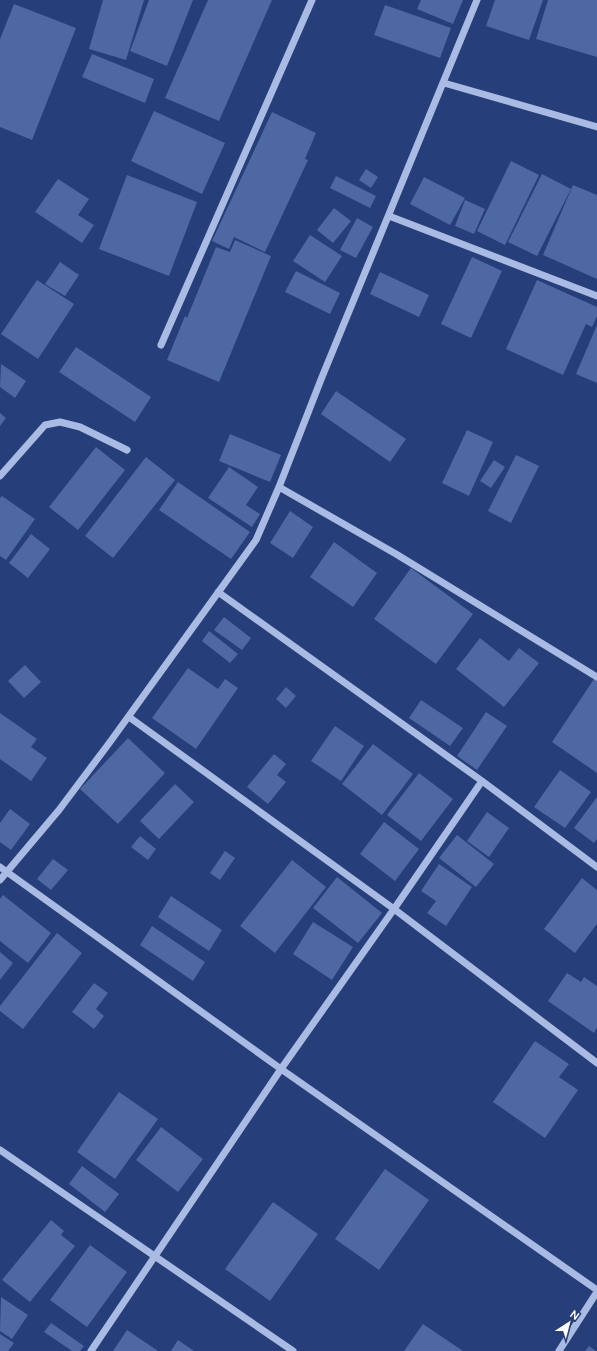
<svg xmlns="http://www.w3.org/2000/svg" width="597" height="1351" font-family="'DM Sans',sans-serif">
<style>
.building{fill:#4e68a3}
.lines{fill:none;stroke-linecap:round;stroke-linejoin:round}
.minor{stroke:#a9bbe3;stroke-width:7}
</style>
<rect width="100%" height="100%" fill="#263e79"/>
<path class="building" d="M103,0H144L126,60L89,49Z
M149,0H193L167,66L130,51Z
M208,0H272L219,121L165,98Z
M421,0H463L453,24L417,9Z
M495,0H543L529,40L486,26Z
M548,0H597V57L536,39Z
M14,4L76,28L32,140L0,127V39Z
M385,5L451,28L440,58L374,35Z
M92,54L154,79L145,103L82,77Z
M154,111L225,143L202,194L131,161Z
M272,112L316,133L305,159L308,160L265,252L234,237L229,249L212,241Z
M511,161L539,175L505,245L477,231Z
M366,169L378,177L371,188L359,180Z
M542,174L571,189L537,256L508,242Z
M127,175L197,202L169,276L99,249Z
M336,176L376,196L370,208L330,188Z
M424,177L465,198L450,225L410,204Z
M58,179L89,199L78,215L94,225L82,243L35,212Z
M573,185L597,195V279L543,255Z
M465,200L485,209L474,234L455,226Z
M334,208L351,221L333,243L317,230Z
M357,218L373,227L356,258L340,250Z
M310,235L342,256L325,282L293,261Z
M235,240L271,256L219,382L167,360L185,316L187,318L216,247L230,252Z
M472,257L502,271L471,338L441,324Z
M60,262L79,275L65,296L45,284Z
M296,271L340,293L330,314L285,292Z
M380,272L429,295L419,317L370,294Z
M37,280L74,304L38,359L1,334Z
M537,280L597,307V316L592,327L586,324L563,375L506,349Z
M597,325V383L576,374Z
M76,347L151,397L135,422L59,372Z
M1,364L26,381L15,398L0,387Z
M336,391L406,439L390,462L321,414Z
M0,413L6,418L0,426Z
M467,430L493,442L469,496L442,483Z
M230,434L281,455L270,482L219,461Z
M96,447L125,470L78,530L49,507Z
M516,455L539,466L511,523L488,511Z
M146,457L175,480L113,558L85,536Z
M494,460L505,467L491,488L480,481Z
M229,467L258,487L246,505L260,514L252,527L208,498Z
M178,482L250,532L231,559L159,510Z
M2,496L35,519L6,560L0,556V498Z
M290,511L313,527L293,558L270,543Z
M31,534L50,549L28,578L9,563Z
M334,542L377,573L353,607L310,577Z
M411,568L473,614L436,664L374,619Z
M224,617L251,638L242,650L214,630Z
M209,631L238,654L230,663L202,641Z
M480,638L509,661L519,648L539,663L504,707L456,669Z
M25,665L41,682L24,698L8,681Z
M188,668L218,689L225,679L238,688L196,749L152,718Z
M594,679L597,680V773L552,742Z
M286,687L296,696L286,708L276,699Z
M421,700L463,728L450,746L409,718Z
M486,712L507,726L477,770L457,756Z
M0,713L37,739L31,747L47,758L31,781L0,759Z
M335,726L364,746L341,781L311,761Z
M128,738L165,773L118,824L80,789Z
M373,744L413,774L382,815L342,784Z
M274,754L286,764L277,775L286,782L268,804L247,787Z
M560,770L591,792L565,828L534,807Z
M419,773L453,799L421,841L387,815Z
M175,784L194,802L159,839L140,821Z
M597,797V839L594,843L574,828Z
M10,809L30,824L11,850L0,842V823Z
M487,812L509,828L489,857L467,841Z
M384,822L419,849L395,881L360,854Z
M457,835L494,864L476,887L439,858Z
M140,836L156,849L148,860L131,847Z
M225,851L235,858L220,880L210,873Z
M53,859L68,870L51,890L37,879Z
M292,860L326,887L275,953L240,926Z
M439,864L472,887L446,926L427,913L436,901L421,891Z
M337,877L382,913L358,943L313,908Z
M582,878L597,890V924L575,953L544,929Z
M3,895L51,933L28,963L0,941V899Z
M171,896L222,930L209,951L158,917Z
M313,922L353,947L332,980L293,954Z
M152,926L205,962L193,981L140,945Z
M57,933L82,953L23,1029L0,1011V1006Z
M0,952L13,963L0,980Z
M567,973L581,982L584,977L597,986V1028L594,1033L548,1001Z
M94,983L108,993L96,1009L104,1016L94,1029L72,1012Z
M535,1041L569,1064L559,1077L578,1090L545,1138L493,1102Z
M119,1092L158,1119L115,1179L77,1152Z
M161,1127L203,1159L178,1192L136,1160Z
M82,1166L119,1194L105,1212L69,1184Z
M385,1169L429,1200L379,1270L335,1239Z
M273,1202L318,1234L270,1301L225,1269Z
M51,1220L64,1231L61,1235L75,1246L30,1302L2,1280Z
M90,1245L127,1272L87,1327L50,1300Z
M1,1297L28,1315L12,1339L0,1331Z
M51,1323L84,1346L80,1351H72L44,1332Z
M423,1324L463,1351H404Z
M127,1330L158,1351H113Z
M0,1334L14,1343L8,1351H0Z
M178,1340L194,1351H171Z
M589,1346L596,1351H585Z"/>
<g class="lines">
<path class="minor" d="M444,83L597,127
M389,216L597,296
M161,345L312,0
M0,476L45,425L60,422L80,427L127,450
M279,487L396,554L597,677
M218,592L482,781L597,867
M482,781L394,909L597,1063
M0,867L281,1069L597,1290
M0,880L59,810L110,742L256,540L279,487L322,377L477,0
M0,1150L293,1351
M91,1351L281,1069L394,909L129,717
M559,1351L597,1292"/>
</g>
<g transform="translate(569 1323) rotate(36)" stroke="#263e79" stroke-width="3" paint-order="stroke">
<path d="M0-3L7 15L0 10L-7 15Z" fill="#ffffff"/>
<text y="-6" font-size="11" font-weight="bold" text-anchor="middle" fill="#ffffff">N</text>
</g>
</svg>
